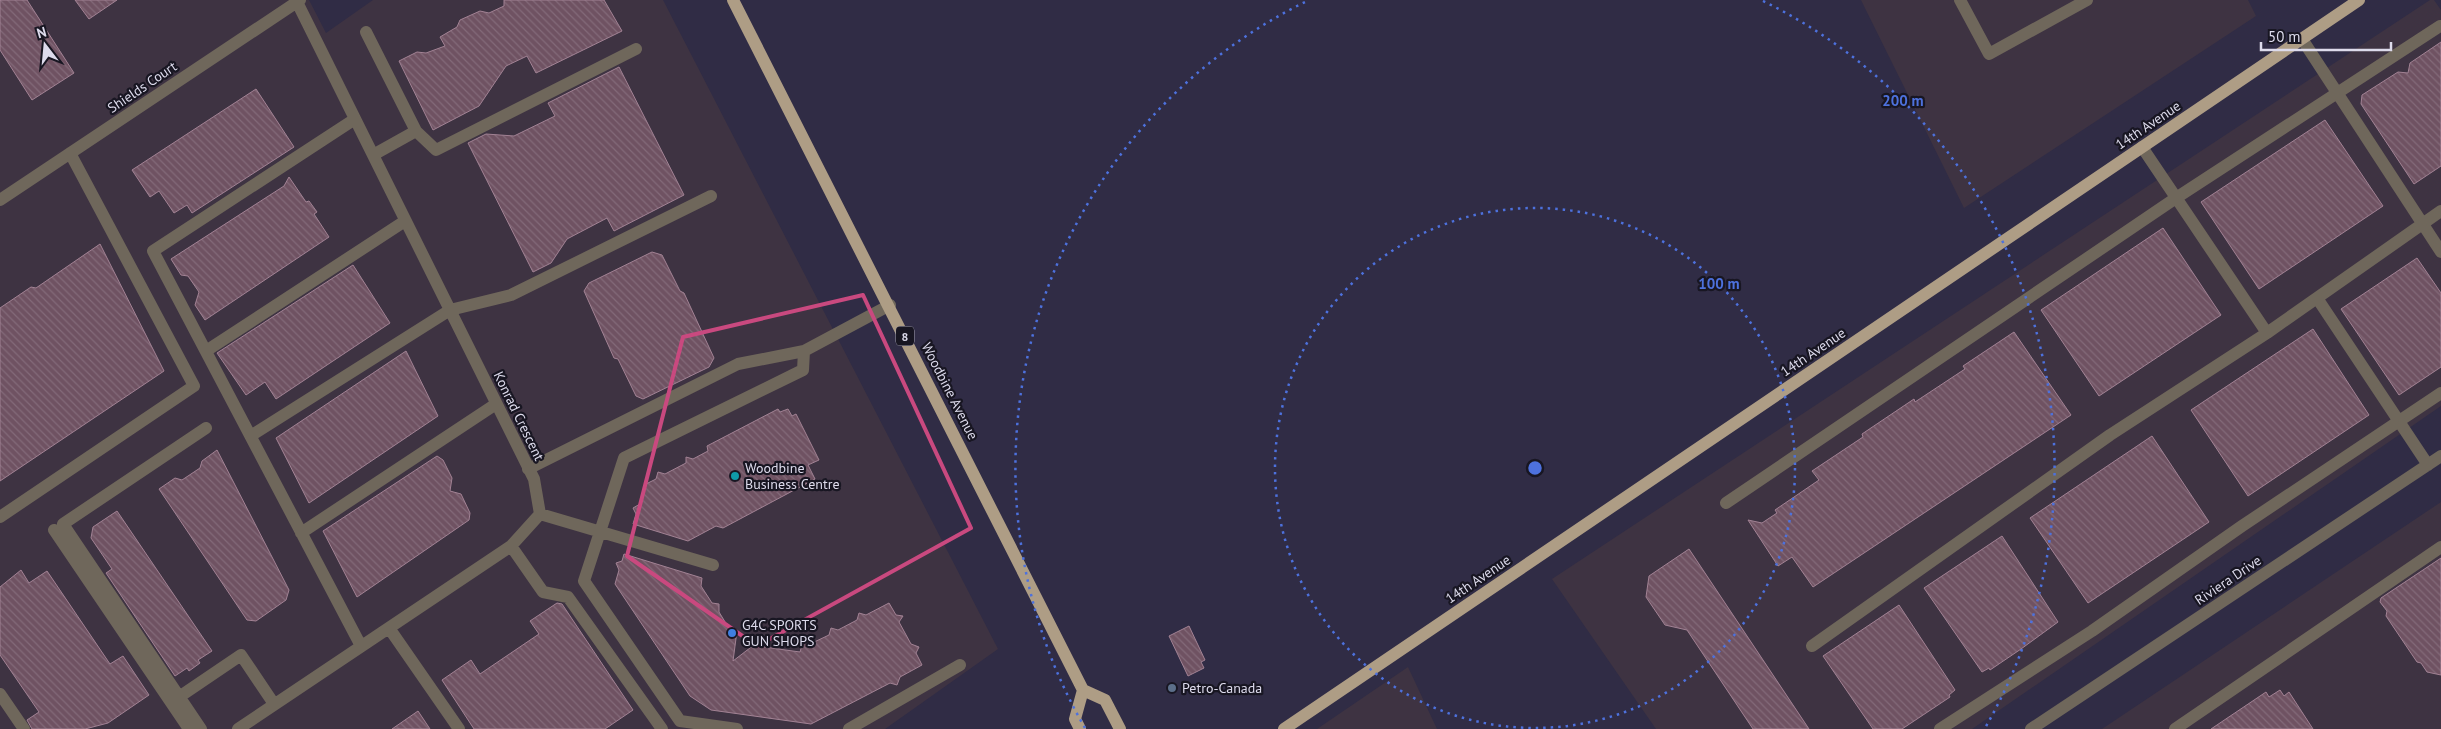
<svg xmlns="http://www.w3.org/2000/svg" width="2441" height="729" font-family="'PT Sans',sans-serif">
<style>
.industrial{fill:#3e3342}
.building{fill:url(#building-back-hatch);stroke:#a28294}
.lines{fill:none;stroke-linecap:round;stroke-linejoin:round}
.minor{stroke:#6f675b;stroke-width:12}
.major{stroke:#ae9d85;stroke-width:12}
.marked{fill:none;stroke:#c9497f;stroke-width:4;stroke-linejoin:round}
.ring{fill:none;stroke:#4d71dd;stroke-width:2.5;stroke-dasharray:2.5 5}
.culture-dot{fill:#0f9aa8;stroke:#181622;stroke-width:2}
.shop-dot{fill:#3f7fe0;stroke:#181622;stroke-width:2}
.service-dot{fill:#5c6f8a;stroke:#181622;stroke-width:2}
.labels{text-anchor:middle;dominant-baseline:central;stroke-width:4.5;stroke-linejoin:round;paint-order:stroke}
.shield{fill:#181622;stroke:#a2a0af;stroke-width:1}
.shield-label{font-size:12px;font-weight:bold;fill:#dddbec}
.street-label{font-size:14px;fill:#dddbec;stroke:#181622}
.poi-label{font-size:14px;fill:#dddbec;stroke:#181622;text-anchor:start}
.centre{fill:#4d71dd;stroke:#181622;stroke-width:2.5}
.ring-label{font-size:15px;text-anchor:middle;font-weight:bold;fill:#4d71dd;stroke:#181622;stroke-width:4.5;stroke-linejoin:round;paint-order:stroke}
</style>
<defs>
<pattern id="building-back-hatch" width="6" height="6" patternUnits="userSpaceOnUse" patternTransform="scale(1.25)"><rect width="6" height="6" fill="#6f5262"/><path d="M-1 5l2 2M0 0l6 6M5-1l2 2" fill="none" stroke="#836a79"/></pattern>
</defs>
<rect width="100%" height="100%" fill="#302c45"/>
<path class="industrial" d="M0,0H309L326,33L373,0H663L998,649L885,729H0Z
M1861,0H2248L2256,16L1964,208Z
M2430,0H2434L2441,10V406L1972,729H1656L1552,579Z
M2441,502V729H2102Z
M1408,667L1437,729H1317Z"/>
<path class="building" d="M0,0H27L74,73L32,100L0,50Z
M75,0H117L89,19Z
M504,0H604L622,31L536,73L527,56L506,66L479,106L433,130L399,61L417,52L426,53L445,46L440,37L457,27L460,20L480,11L489,13L504,6Z
M2441,42V166L2414,184L2361,104L2362,95L2398,72L2408,73L2410,63Z
M619,67L684,195L614,231L607,218L567,239L551,263L533,272L468,143L486,134L514,136L555,116L548,103Z
M256,89L294,147L192,213L187,205L174,213L159,191L150,197L132,170Z
M2325,120L2383,206L2259,289L2201,202Z
M289,177L306,202L309,201L317,212L314,214L329,237L205,320L195,305L199,292L188,276L181,275L171,259L284,186Z
M2163,228L2221,315L2099,396L2041,310Z
M100,244L164,371L0,481V308L31,287L36,288Z
M652,252L662,255L680,291L684,293L714,358L709,367L643,399L636,396L618,359L614,358L584,291L589,283Z
M2417,258L2441,293V367L2399,395L2341,309Z
M353,265L390,323L276,399L265,382L246,395L217,353Z
M2313,329L2369,415L2248,496L2191,410Z
M2014,332L2071,415L1813,587L1792,557L1778,566L1748,520L1762,523L1777,513L1775,510L1819,480L1812,471L1863,437L1862,434L1914,399L1915,402L1965,369L1963,366Z
M406,351L438,416L309,503L276,438Z
M778,409L780,412L788,409L792,416L796,414L819,460L808,465L815,479L723,528L716,526L688,541L633,524L636,514L633,508L640,504L646,484L656,479L658,472L665,474L686,463V457L693,459L708,451L707,446Z
M2152,436L2209,522L2088,603L2030,518Z
M217,450L289,590L286,600L256,621L247,620L159,489L175,478L182,480L200,468L202,461Z
M437,456L443,460L452,478L450,491L461,494L470,513L469,520L357,597L323,531Z
M117,511L212,651L198,660L200,663L189,671L187,668L175,676L106,573L112,569L91,538L93,527Z
M2002,536L2058,622L2021,649L1990,670L1989,668L1982,672L1924,588Z
M1689,549L1809,729H1753L1687,630L1665,625L1646,597L1649,576Z
M624,554L702,578L701,586L712,603L719,604V612L730,630L737,631L733,661L759,641L764,647L800,652L803,642L810,644L829,635L831,628L838,630L857,620L859,613L866,615L889,603L896,615L903,616L899,622L911,644L919,647L916,653L922,665L900,677L897,685L890,683L811,724L711,710L690,696L615,584L619,570L616,563L622,561Z
M2441,558V675L2427,672L2421,663L2417,662L2386,616L2387,611L2380,602L2381,598Z
M21,570L29,583L47,571L110,664L123,656L149,695L108,723L85,729H32L27,720L39,712L0,655V587Z
M557,603L562,604L633,710L605,729H474L442,680L471,660L480,674L539,634L530,621Z
M1899,605L1955,690L1949,695L1950,697L1902,729H1873L1823,656Z
M1189,626L1205,660L1201,662L1204,668L1188,676L1169,636Z
M2280,690L2284,696L2289,692L2313,729H2211L2266,692L2269,697Z
M418,711L430,729H392Z"/>
<g class="lines">
<path class="minor" d="M1960,0L1989,54L2087,0
M366,32L416,131L436,150L636,49
M2302,39L2441,252
M355,119L153,251L361,646
M2142,147L2267,333
M373,155L416,131
M0,200L300,0
M2317,298L2428,465
M206,351L405,221
M252,435L450,310L511,295L711,196
M528,469L738,364L804,351
M1726,503L2176,198L2440,26
M540,514L713,565
M0,517L194,386L70,153
M54,530L189,729
M301,533L496,404
M511,546L543,592L568,597L662,729
M389,628L459,729
M1812,646L2110,435L2267,333L2441,211
M0,694L24,729
M179,697L241,655L274,704
M201,729L63,524L206,428
M238,729L511,546L540,514L534,479L296,0
M737,729L680,721L584,581L624,458L803,370L804,351L890,305
M849,729L960,665
M1940,729L2092,631L2242,526L2441,393
M2031,729L2441,456
M2175,729L2441,547"/>
<path class="major" d="M733,0L1083,690L1105,700L1120,729
M1080,729L1075,719L1083,690
M1284,729L2359,0"/>
</g>
<path class="marked" d="M863,295L971,528L757,646L627,556L683,337Z"/>
<g class="ring">
<circle cx="1535" cy="468" r="260"/>
<path d="M1085 728A520 520 0 0 1 1307 1M1763 1A520 520 0 0 1 1985 728"/>
</g>
<circle class="culture-dot" cx="735" cy="476" r="5"/>
<circle class="shop-dot" cx="732" cy="633" r="5"/>
<circle class="service-dot" cx="1172" cy="688" r="5"/>
<g class="labels">
<rect class="shield" x="896" y="326.5" width="18" height="19" rx="4"/>
<g class="shield-label">
<text x="905" y="336">8</text>
</g>
<g class="street-label">
<text transform="translate(142 87) rotate(-34)">Shields Court</text>
<text transform="translate(2148 125) rotate(-34)">14th Avenue</text>
<text transform="translate(1813 352) rotate(-34)">14th Avenue</text>
<text transform="translate(950 391) rotate(63)">Woodbine Avenue</text>
<text transform="translate(519 416) rotate(64)">Konrad Crescent</text>
<text transform="translate(1478 579) rotate(-34)">14th Avenue</text>
<text transform="translate(2228 580) rotate(-34)">Riviera Drive</text>
</g>
<g class="poi-label">
<text x="745" y="468">Woodbine<tspan x="745" dy="16">Business Centre</tspan></text>
<text x="742" y="625">G4C SPORTS<tspan x="742" dy="16">GUN SHOPS</tspan></text>
<text x="1182" y="688">Petro-Canada</text>
</g>
</g>
<circle cx="1535" cy="468" r="8" class="centre"/>
<g class="ring-label">
<text x="1903" y="106">200 m</text>
<text x="1719" y="289">100 m</text>
</g>
<g transform="translate(45 45) rotate(344)" stroke="#181622" stroke-width="4" paint-order="stroke">
<path d="M0-4L9 19L0 12L-9 19Z" fill="#dddbec"/>
<text y="-8" font-size="14" font-weight="bold" text-anchor="middle" fill="#dddbec">N</text>
</g>
<path d="M2261 42v8h130v-8" fill="none" stroke="#dddbec" stroke-width="2.5"/>
<text x="2268" y="42" font-size="15" fill="#dddbec" stroke="#181622" stroke-width="4" paint-order="stroke">50 m</text>
</svg>
